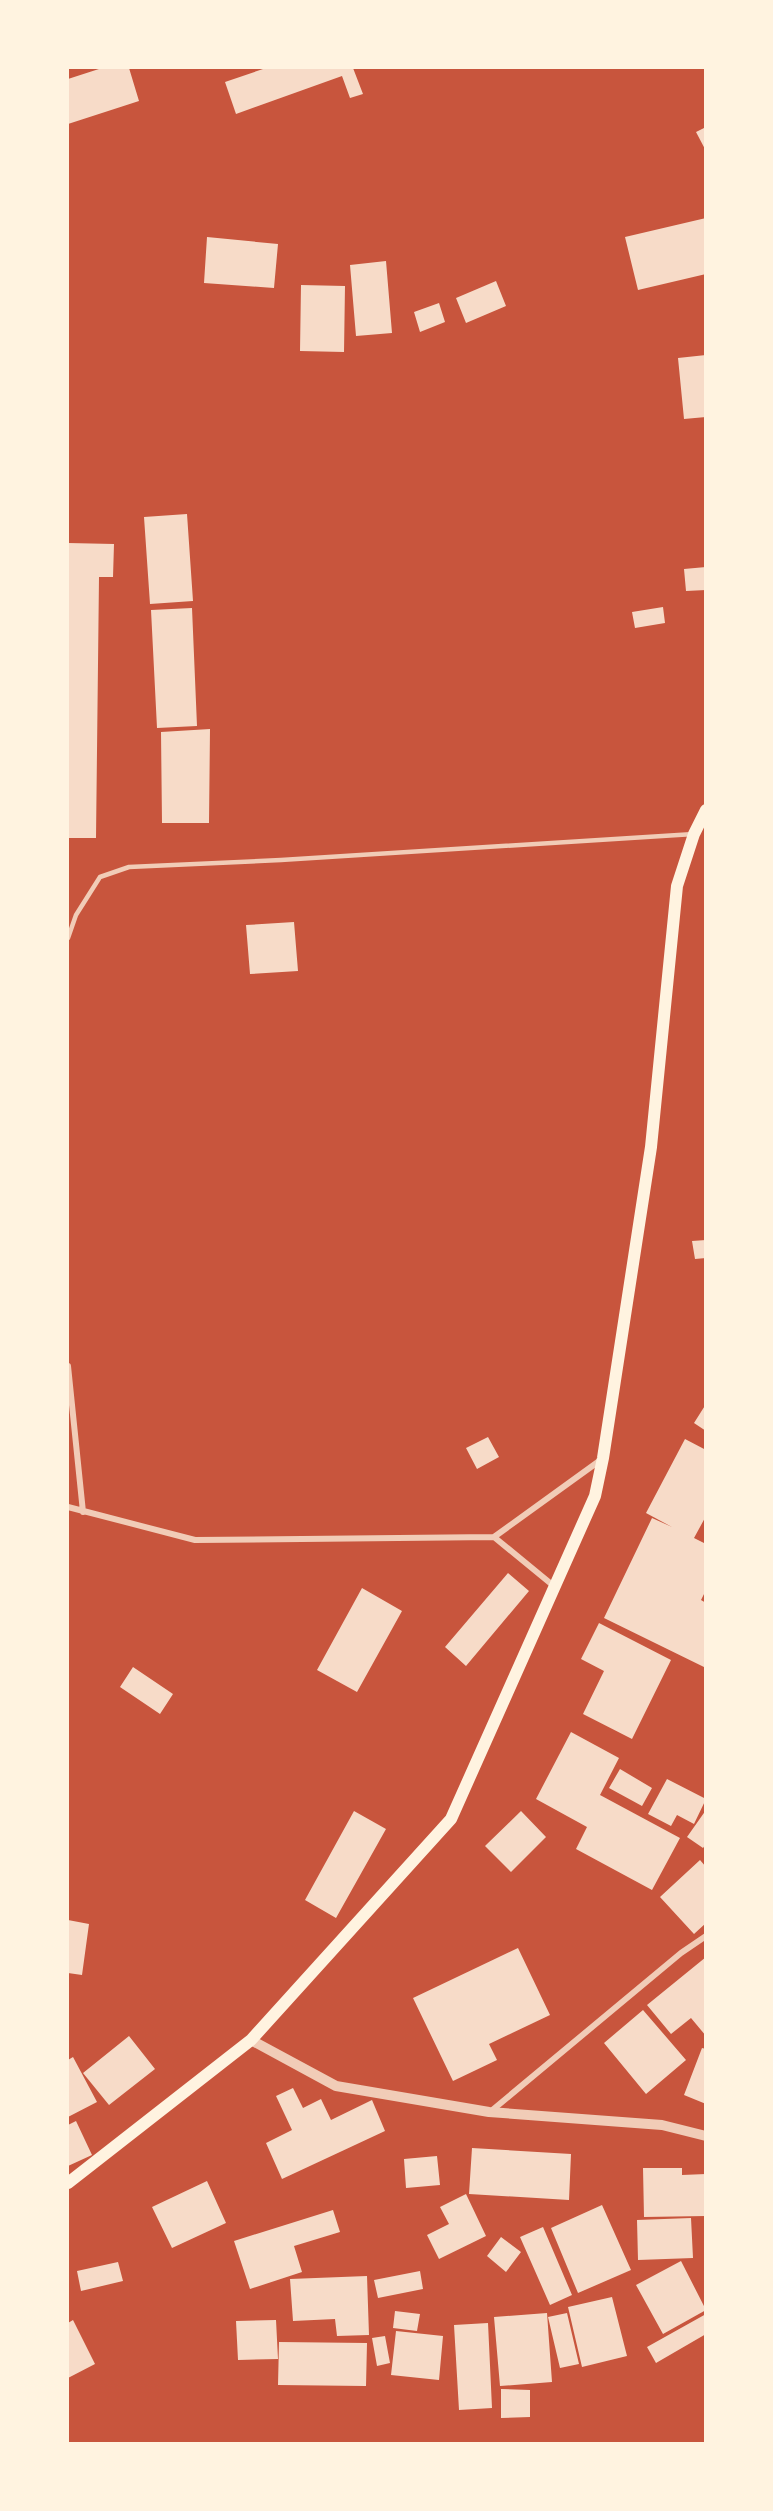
<svg xmlns="http://www.w3.org/2000/svg" width="773" height="2511" font-family="'Titillium Web',sans-serif">
<style>
.building{fill:#f7dbc8}
.lines{fill:none;stroke-linecap:round;stroke-linejoin:round}
.service{stroke:#f1ccb7;stroke-width:4.5}
.minor{stroke:#f1ccb7;stroke-width:6}
.tertiary{stroke:#f1ccb7;stroke-width:10}
.secondary{stroke:#fff3e0;stroke-width:12}
</style>
<rect width="100%" height="100%" fill="#c8553d"/>
<path class="building" d="M102,68H129L139,101L68,124V79Z
M266,68H353L363,94L350,98L342,76L236,114L225,82Z
M706,127V151L696,132Z
M706,218V274L638,290L625,237Z
M207,237L278,244L274,288L204,283Z
M386,261L392,333L356,336L350,265Z
M496,281L506,306L466,323L456,298Z
M301,285L345,286L344,352L300,351Z
M439,303L445,322L420,332L414,312Z
M706,355V417L684,419L678,358Z
M187,514L193,601L150,604L144,517Z
M68,543L114,544L113,577H99L96,838H68Z
M706,567V590L686,591L684,569Z
M663,607L665,623L635,628L632,612Z
M192,608L197,726L157,728L151,610Z
M210,729L209,823H162L161,732Z
M294,922L298,971L250,974L246,925Z
M706,1240V1258L695,1259L692,1241Z
M706,1404V1431L694,1423Z
M488,1437L499,1457L477,1469L466,1448Z
M685,1439L706,1450V1516L694,1538L706,1544V1590L701,1600L706,1603V1668L604,1618L652,1518L672,1527L646,1513Z
M508,1573L529,1591L466,1666L445,1647Z
M362,1588L402,1611L357,1692L317,1670Z
M599,1623L671,1660L632,1739L583,1714L604,1671L581,1659Z
M133,1667L173,1694L160,1714L120,1687Z
M571,1732L619,1758L600,1795L680,1838L652,1890L576,1849L587,1827L536,1799Z
M620,1769L652,1788L642,1806L609,1788Z
M667,1779L706,1799L694,1824L677,1815L671,1826L648,1814Z
M706,1810V1844L703,1848L687,1837Z
M354,1811L386,1829L336,1918L305,1900Z
M521,1811L546,1837L511,1872L485,1846Z
M700,1860L706,1867V1923L694,1934L660,1897Z
M68,1920L89,1924L82,1975L68,1973Z
M518,1948L550,2015L489,2044L497,2060L453,2081L413,1998Z
M706,1957V2036L691,2018L671,2034L647,2005Z
M643,2010L686,2060L646,2094L604,2043Z
M129,2036L155,2069L109,2105L83,2073Z
M702,2048L706,2049V2104L684,2095Z
M73,2057L97,2102L68,2117V2060Z
M293,2088L303,2108L321,2099L331,2120L372,2100L385,2131L282,2179L266,2143L292,2130L276,2096Z
M76,2121L92,2155L68,2166V2125Z
M472,2148L571,2154L569,2200L469,2194Z
M437,2156L440,2185L406,2188L404,2159Z
M643,2168H682V2175L706,2174V2216L644,2217Z
M207,2181L226,2223L172,2248L152,2207Z
M466,2194L486,2236L439,2259L427,2235L449,2224L440,2207Z
M602,2205L631,2270L578,2293L551,2228Z
M333,2210L340,2232L294,2246L302,2272L250,2289L234,2241Z
M691,2218L693,2258L638,2260L637,2220Z
M543,2227L572,2295L550,2305L520,2237Z
M501,2237L521,2252L506,2272L487,2256Z
M681,2261L706,2310L663,2334L636,2285Z
M118,2262L123,2281L81,2291L77,2271Z
M420,2271L423,2289L378,2298L374,2280Z
M367,2276L369,2335L337,2336L335,2319L293,2321L290,2279Z
M612,2297L627,2356L582,2367L568,2307Z
M395,2311L420,2314L417,2331L393,2328Z
M547,2313L552,2382L500,2386L494,2317Z
M567,2313L579,2364L560,2368L548,2317Z
M706,2314V2334L656,2363L647,2347Z
M73,2320L95,2364L68,2378V2323Z
M276,2320L278,2359L238,2360L236,2321Z
M488,2323L492,2408L459,2410L454,2325Z
M396,2331L443,2336L439,2380L391,2375Z
M385,2336L390,2363L377,2366L372,2338Z
M279,2342L367,2343L366,2386L278,2385Z
M501,2389L530,2390V2417L501,2418Z"/>
<g class="lines">
<path class="service" d="M68,938L76,915L100,877L129,867L281,860L694,834"/>
<path class="minor" d="M68,1366L83,1512
M68,1507L195,1540L494,1537L602,1459
M494,1537L555,1587
M490,2112L681,1953L706,1936"/>
<path class="tertiary" d="M251,2040L336,2086L489,2112L662,2125L706,2136"/>
<path class="secondary" d="M68,2183L251,2040L451,1819L595,1496L603,1458L651,1147L677,886L694,834L706,810"/>
</g>
<rect width="773" height="2511" fill="none" stroke="#fff3e0" stroke-width="138"/>
</svg>
